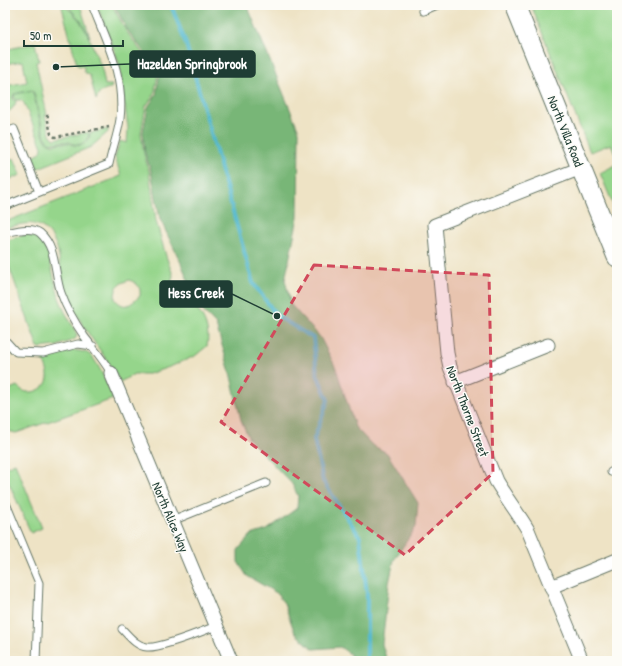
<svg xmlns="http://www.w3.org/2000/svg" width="622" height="666" font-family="'Patrick Hand',sans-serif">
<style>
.green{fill:#95d58b;stroke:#5a8960;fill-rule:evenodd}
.forest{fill:#78b677;stroke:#4c7a56}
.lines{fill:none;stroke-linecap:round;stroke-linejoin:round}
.stream{stroke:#50b7ce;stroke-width:4}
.service-casing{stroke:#677767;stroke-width:9}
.minor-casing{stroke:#677767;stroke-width:15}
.secondary-casing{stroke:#677767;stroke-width:21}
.path{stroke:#677767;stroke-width:2.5;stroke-dasharray:3 3;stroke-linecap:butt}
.service{stroke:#fff;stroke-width:7}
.minor{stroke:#fff;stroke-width:13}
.secondary{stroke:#fff;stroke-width:19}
.marked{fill:#d1495b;fill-opacity:0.2;stroke:#d1495b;stroke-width:3;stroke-dasharray:8 5;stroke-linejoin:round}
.labels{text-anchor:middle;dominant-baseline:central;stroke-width:3;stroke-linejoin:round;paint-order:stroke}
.street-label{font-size:13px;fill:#1f3d34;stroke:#fdfcf7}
.leader{fill:none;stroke:#1f3d34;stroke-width:1.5}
.callout-dot{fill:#1f3d34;stroke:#fdfcf7;stroke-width:1.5}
.callout{fill:#1f3d34;stroke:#1f3d34;stroke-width:1.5}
.callout-label{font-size:14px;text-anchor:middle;font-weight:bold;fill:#fff}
</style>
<rect width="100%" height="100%" fill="#fdfcf7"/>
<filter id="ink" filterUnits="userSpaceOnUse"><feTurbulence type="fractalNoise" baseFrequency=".025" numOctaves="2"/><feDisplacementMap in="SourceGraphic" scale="8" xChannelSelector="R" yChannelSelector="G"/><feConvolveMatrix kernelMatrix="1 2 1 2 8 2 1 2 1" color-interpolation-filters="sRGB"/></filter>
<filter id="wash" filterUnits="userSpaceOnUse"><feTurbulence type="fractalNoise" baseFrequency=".012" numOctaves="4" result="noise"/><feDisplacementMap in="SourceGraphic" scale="16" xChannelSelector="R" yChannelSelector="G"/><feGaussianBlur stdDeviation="0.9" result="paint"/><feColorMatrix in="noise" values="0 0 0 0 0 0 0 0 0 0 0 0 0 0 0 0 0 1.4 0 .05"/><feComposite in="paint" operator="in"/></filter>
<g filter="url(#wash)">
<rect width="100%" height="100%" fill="#eee3c5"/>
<path class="green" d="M63,5L72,12L80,21L88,35L102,69L105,85H112L111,88C103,89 99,92 96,100L90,76L84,72V67L77,65L62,7Z
M67,5H80L90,37L81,21Z
M97,5H112L126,31L158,74L154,95L146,106L141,133L144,154L149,171L156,221L166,256L173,275L169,293L178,305L195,307C205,318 210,331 207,346L195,356L172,366L149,374H134L120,382C105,353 81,329 69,298C66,292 63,285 62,278C59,264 60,246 50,234C36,218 23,224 5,228V222L121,176L115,157L120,141L127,143L128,128L119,63ZM129,280C138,283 141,287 140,296C131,304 125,311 115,299C115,286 118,284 129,280Z
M531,5H617V158L611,144L590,152Z
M35,43L39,61L36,62L47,115H45L50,134L54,139L89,132C89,141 82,146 74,144C70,143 72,142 67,142C61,141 55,144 48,142L44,134L34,93L32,90L14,94L13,96V99L16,101C15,107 11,111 5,113V86L27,82L23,61L5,64V44H7L9,49Z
M29,91H31L33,93L43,134C49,150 55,142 67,143C73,143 68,144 74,145C77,146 81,145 84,144L89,139L90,133L108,129V132L91,147L36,169L31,158C36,155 42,154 42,147L24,103L21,100H16L14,97L15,94Z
M14,158L21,175L5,181V162Z
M617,164V214L600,173Z
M26,234C36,237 42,240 47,249L59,298L65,312L76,332L77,336L75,339L57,346L38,348L5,255V241Z
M73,350C78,351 84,351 89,354C98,361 109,388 113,399L16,433L8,431L5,433V391L17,386C20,389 24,392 28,392C36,393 47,387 48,378C49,372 45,365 43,359Z
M15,463L42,528L31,533L8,481H5V465L6,467Z"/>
<path class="forest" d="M114,5H247L299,131L298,217L285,280L291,305L320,337L336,368L355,427L372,445L387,453L418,503L416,527L394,560L389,583L382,644L387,661H351L350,654L340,647L313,649L295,633L284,603L275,592L247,576L238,562V550L251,535L267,530L297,508L298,496L292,484L249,439L241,420L230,372L216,325L199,307L181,263L160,219L151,171L145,153L143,132L148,107L156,95L160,73L128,31Z"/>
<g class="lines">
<path class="stream" d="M171,5L186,44L253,283L277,316L313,338L317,374L328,400L314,439L323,481L360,537L367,594V661"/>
</g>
</g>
<g filter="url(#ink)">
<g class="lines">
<defs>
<path id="service" d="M423,11L437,5
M5,133L14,129L39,192
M5,206L109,164C112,149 118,134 120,119C125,76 107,44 92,5
M5,233C15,231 32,226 40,233C57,248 54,273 61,293C66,307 75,323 84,336C93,348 103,359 111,373
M5,340L16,352L43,353L78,344L93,346
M611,472L617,469
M5,501L39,583L36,661
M172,521L266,483
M122,629C129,636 136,646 147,647C159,649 203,631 216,626"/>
<path id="minor" d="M581,168L435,225L447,353L450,367L496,481C506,498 518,513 528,530L582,661
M111,373L231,661
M455,382L548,345
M551,587L617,560"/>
<path id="secondary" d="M515,5L617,257"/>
</defs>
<use href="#service" class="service-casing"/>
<use href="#minor" class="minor-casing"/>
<use href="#secondary" class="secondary-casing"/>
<path class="path" d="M60,6L61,5
M49,116H47L51,134L55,137L109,127"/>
<use href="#service" class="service"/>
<use href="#minor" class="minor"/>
<use href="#secondary" class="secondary"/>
</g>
</g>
<path class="marked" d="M314,265L489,275L493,473L405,555L221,422Z"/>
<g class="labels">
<g class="street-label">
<text transform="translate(566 131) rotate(68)">North Villa Road</text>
<text transform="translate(468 411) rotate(69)">North Thorne Street</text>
<text transform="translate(171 517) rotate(67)">North Alice Way</text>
</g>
</g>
<path class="leader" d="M56 67L130 64M277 316L232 294"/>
<g class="callout-dot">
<circle cx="56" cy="67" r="4"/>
<circle cx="277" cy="316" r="4"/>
</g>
<g class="callout">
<rect x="130" y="51" width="125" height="26" rx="4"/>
<rect x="160" y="281" width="72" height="26" rx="4"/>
</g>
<g class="callout-label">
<text x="192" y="69">Hazelden Springbrook</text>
<text x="196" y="298">Hess Creek</text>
</g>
<rect width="622" height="666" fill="none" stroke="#fdfcf7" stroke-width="20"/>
<path d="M24 40v6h99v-6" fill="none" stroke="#1f3d34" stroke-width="2"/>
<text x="30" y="40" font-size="12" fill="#1f3d34" stroke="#fdfcf7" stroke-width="3" paint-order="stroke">50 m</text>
</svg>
